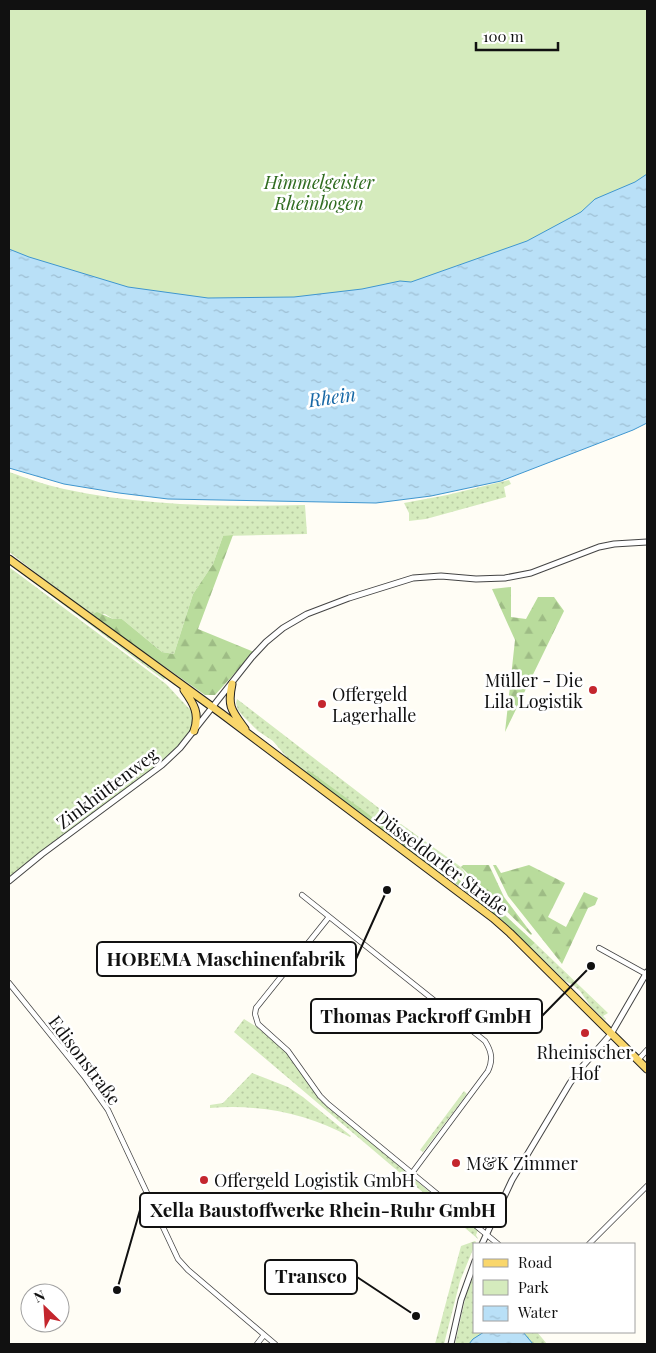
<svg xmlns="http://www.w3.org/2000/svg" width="656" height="1353" font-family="'Playfair Display',serif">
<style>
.grass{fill:url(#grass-dots)}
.forest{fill:url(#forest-firs)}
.park{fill:#d5ebbd}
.water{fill:url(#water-ripples);stroke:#3f96cf}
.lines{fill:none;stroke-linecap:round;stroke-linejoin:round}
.minor-casing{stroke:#444;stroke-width:6}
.tertiary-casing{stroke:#444;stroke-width:7}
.primary-casing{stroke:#222;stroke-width:9}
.minor{stroke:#fff;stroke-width:4.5}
.tertiary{stroke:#fff;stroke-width:5}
.primary{stroke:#f9d66b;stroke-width:7}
.poi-dot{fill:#c4262e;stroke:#fff;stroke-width:2}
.labels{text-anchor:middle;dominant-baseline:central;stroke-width:5;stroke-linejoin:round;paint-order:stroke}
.park-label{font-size:18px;font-style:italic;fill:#2f6b1f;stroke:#fff}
.poi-label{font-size:18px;fill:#111;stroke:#fff;text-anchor:start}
.street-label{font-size:18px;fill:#111;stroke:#fff}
.water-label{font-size:19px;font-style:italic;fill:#1768a6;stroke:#fff}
.leader{fill:none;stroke:#111;stroke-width:2}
.callout-dot{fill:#111;stroke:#fff;stroke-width:2}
.callout{fill:#fff;stroke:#111;stroke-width:2}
.callout-label{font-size:19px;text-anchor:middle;font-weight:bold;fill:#111}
</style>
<defs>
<pattern id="grass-dots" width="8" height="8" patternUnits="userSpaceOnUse" patternTransform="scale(1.25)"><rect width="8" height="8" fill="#d5ebbd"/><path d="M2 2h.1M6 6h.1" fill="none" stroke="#b6c8a1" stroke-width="1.8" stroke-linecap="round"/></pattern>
<pattern id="forest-firs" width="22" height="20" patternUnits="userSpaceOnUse" patternTransform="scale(1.25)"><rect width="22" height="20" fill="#b9dc9c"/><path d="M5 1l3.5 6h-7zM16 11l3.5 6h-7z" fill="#9ebc85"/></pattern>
<pattern id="water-ripples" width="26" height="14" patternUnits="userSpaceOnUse" patternTransform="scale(1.25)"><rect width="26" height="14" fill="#b9e0f7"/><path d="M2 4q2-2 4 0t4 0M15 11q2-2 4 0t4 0" fill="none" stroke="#9ebfd3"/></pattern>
</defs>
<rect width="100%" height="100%" fill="#fffdf5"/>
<path class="grass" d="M9,472C27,478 45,485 64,489C142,506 225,507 305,505L307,534L223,536L213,564L193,594L174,654L162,652L122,619H113L105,614L91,615L9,552Z
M509,480L511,484L504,487L506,497L426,519L409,521V513L404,503L447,495Z
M9,563L165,678L164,680L9,564Z
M9,567L166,684C170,688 192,712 194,713C193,747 156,763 134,783L9,877Z
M237,699L384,812L405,838L295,767L273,741L258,731L243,716L238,710L236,703Z
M401,824L461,867L476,888L424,850L399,825Z
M535,943L608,1013L603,1016L606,1019L605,1020L591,1007L580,991L573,985L565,981L530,947Z
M244,1019L257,1027L287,1053L316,1094L328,1107L408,1171L407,1173L468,1224L470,1223L478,1230L476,1235L478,1239L234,1032Z
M252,1073L288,1087L303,1097L351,1136L350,1137C307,1113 259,1104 210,1108V1105L223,1103Z
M464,1091L467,1094L423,1152L420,1150Z
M475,1241L476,1242L460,1281L444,1344H435L461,1246Z
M475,1271V1332H537L547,1344H455L466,1295Z"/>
<path class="forest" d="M233,535L198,629L254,652L215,695H205L91,615L97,612L113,619H122L162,652L174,654L193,594L213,564L223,536Z
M511,587V617L526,619L538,597H554L564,611L505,732L515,640L492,589Z
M308,770L371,816L405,838L418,850L494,905L535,943L530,947L502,920L446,876L441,875L305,774Z
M463,865H489L504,897L532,934L531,935L461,867Z
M493,865H496L501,873L529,865L565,883L548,917L566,927L584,892L598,898L595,905L588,908L562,964L508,896Z"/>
<path class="park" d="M9,9H647V292L9,331Z"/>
<path class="water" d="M647,174V423L633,430L501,481L431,496L376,503L168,499L119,493L64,484L9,468V249L29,257L128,287L208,298L294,297L362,289L400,281L411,282L527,241L581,212L595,199L635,182Z
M484,1332H523L533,1344H469L473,1339Z"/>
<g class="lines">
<defs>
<path id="minor" d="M302,895L485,1041C492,1052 493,1060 488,1071L412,1173
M329,917L256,1008L255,1014L258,1024L288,1051L320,1096L328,1104L498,1244
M599,948L646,974
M9,983L84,1076L108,1110L178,1259L188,1270L275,1344
M638,1060L647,1050
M589,1244L647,1186
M257,1344L264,1335"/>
<path id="tertiary" d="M9,881L42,854L162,765L180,748L252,657L266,642L283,628L307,614L349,598L413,578L441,576L476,579L505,578L531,573L599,547L614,544L647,542
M482,1244L512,1180L570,1083L581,1068L611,1034L647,972
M451,1344L461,1300L475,1261"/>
<path id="primary" d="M9,559L222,714L493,918L510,933L647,1069
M232,684C227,707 232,711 245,729
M184,690C194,704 200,714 194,731"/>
</defs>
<use href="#minor" class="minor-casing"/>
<use href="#tertiary" class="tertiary-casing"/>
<use href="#primary" class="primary-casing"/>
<use href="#minor" class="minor"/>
<use href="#tertiary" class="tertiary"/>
<use href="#primary" class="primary"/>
</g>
<g class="poi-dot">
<circle cx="593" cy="690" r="5"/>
<circle cx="322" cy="704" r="5"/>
<circle cx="585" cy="1033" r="5"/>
<circle cx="456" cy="1163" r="5"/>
<circle cx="204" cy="1180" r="5"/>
</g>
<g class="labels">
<g class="park-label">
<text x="319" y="182">Himmelgeister<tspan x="319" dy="21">Rheinbogen</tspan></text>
</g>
<g class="poi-label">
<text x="583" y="680" text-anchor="end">Müller - Die<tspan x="583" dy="21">Lila Logistik</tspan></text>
<text x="332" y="694">Offergeld<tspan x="332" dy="21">Lagerhalle</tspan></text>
<text x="585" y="1052" text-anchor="middle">Rheinischer<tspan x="585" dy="21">Hof</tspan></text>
<text x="466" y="1163">M&amp;K Zimmer</text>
<text x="214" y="1180">Offergeld Logistik GmbH</text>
</g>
<g class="street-label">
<text transform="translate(107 788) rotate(-37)">Zinkhüttenweg</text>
<text transform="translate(442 862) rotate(37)">Düsseldorfer Straße</text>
<text transform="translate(85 1060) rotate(53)">Edisonstraße</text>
</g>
<g class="water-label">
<text transform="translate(332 396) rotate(-8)">Rhein</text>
</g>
</g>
<path class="leader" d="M387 890L356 959M591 966L542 1016M117 1290L140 1210M416 1316L357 1277"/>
<g class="callout-dot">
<circle cx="387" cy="890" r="5"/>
<circle cx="591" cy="966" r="5"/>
<circle cx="117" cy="1290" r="5"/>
<circle cx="416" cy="1316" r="5"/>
</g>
<g class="callout">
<rect x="97" y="942" width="259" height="34" rx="5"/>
<rect x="311" y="999" width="231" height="34" rx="5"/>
<rect x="140" y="1193" width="366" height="34" rx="5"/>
<rect x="265" y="1260" width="92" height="34" rx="5"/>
</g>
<g class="callout-label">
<text x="226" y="966">HOBEMA Maschinenfabrik</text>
<text x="426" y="1023">Thomas Packroff GmbH</text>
<text x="323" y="1217">Xella Baustoffwerke Rhein-Ruhr GmbH</text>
<text x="311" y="1283">Transco</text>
</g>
<rect width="656" height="1353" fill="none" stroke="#111111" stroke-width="20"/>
<rect x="473" y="1243" width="162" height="90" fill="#ffffff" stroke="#a0a0a0"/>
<rect x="483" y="1259" width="25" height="8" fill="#f9d66b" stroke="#a0a0a0"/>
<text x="518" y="1268" font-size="15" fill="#111111">Road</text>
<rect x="483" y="1280" width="25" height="15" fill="#d5ebbd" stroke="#a0a0a0"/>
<text x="518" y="1293" font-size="15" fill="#111111">Park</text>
<rect x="483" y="1306" width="25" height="15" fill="url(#water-ripples)" stroke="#a0a0a0"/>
<text x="518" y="1318" font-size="15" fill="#111111">Water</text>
<g transform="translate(45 1308) rotate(335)"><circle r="24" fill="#ffffff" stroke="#a0a0a0"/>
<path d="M0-4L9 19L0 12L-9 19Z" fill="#c4262e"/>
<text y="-8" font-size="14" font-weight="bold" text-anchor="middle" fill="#111111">N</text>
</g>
<path d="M476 42v8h82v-8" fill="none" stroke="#111111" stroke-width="2.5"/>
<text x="483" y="42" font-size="15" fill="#111111" stroke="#ffffff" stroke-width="4" paint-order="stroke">100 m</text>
</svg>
